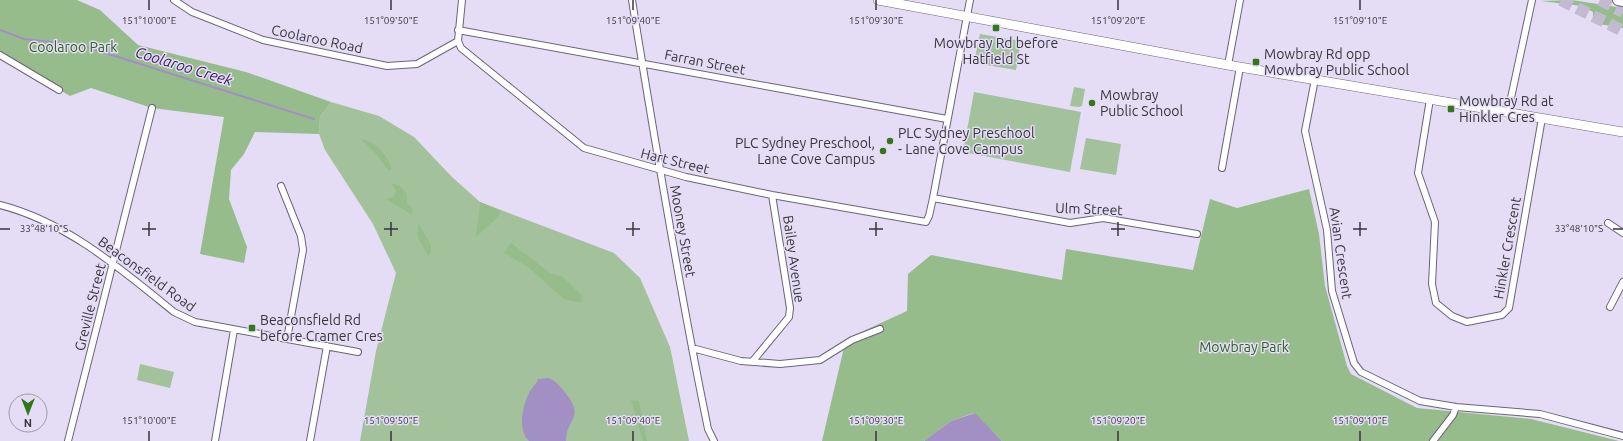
<svg xmlns="http://www.w3.org/2000/svg" width="1623" height="441" font-family="Ubuntu,sans-serif">
<style>
.green{fill:#a3c19b}
.forest{fill:#96bc8c}
.water{fill:#a290c5}
.lines{fill:none;stroke-linecap:round;stroke-linejoin:round}
.stream{stroke:#a290c5;stroke-width:2}
.highway-tunnel{stroke:#c2bbd0;stroke-width:12;stroke-dasharray:12 6;stroke-linecap:butt}
.street-casing{stroke:#6b6479;stroke-width:8}
.secondary-casing{stroke:#6b6479;stroke-width:10}
.primary-casing{stroke:#6b6479;stroke-width:12}
.street{stroke:#fff;stroke-width:6}
.secondary{stroke:#fff;stroke-width:9}
.primary{stroke:#fff;stroke-width:10}
.ticks{fill:none;stroke:#38353e;stroke-width:1.5}
.poi-dot{fill:#32781b;stroke:#e4ddf5;stroke-width:1.5}
.labels{text-anchor:middle;dominant-baseline:central;stroke-width:3;stroke-linejoin:round;paint-order:stroke}
.street-label{font-size:14px;fill:#38353e;stroke:#e4ddf5}
.poi-label{font-size:14px;fill:#38353e;stroke:#e4ddf5;text-anchor:start}
.park-label{font-size:14px;fill:#2f6020;stroke:#e4ddf5}
.water-label{font-size:15px;font-style:italic;fill:#351959;stroke:#e4ddf5}
.ticks-label{font-size:10px;text-anchor:middle;fill:#38353e;stroke:#e4ddf5;stroke-width:3;stroke-linejoin:round;paint-order:stroke}
</style>
<rect width="100%" height="100%" fill="#e4ddf5"/>
<path class="green" d="M980,34L1021,41L1016,70L974,63Z
M1074,87L1085,89L1082,106L1079,107L1070,106Z
M974,92L1081,112L1070,172L963,152Z
M331,102L379,116L414,137L452,177L480,202L614,253L640,278L670,347L689,441H360L376,351L396,273L373,224L325,150L319,134L320,117Z
M1086,138L1121,144L1116,175L1080,169Z
M140,364L174,372L170,388L137,380Z"/>
<path class="forest" d="M0,0H77L100,10L138,45L246,72L331,102L320,117L319,134L255,132L244,154L231,170L229,199L247,247L244,263L200,254L224,117L152,108L91,88L70,96L0,55Z
M1572,0L1623,8V28L1593,23V12L1582,6L1541,1Z
M361,139C377,142 387,155 392,169L389,171L376,154Z
M391,183L400,186L407,194V203L413,210L411,214L386,199L393,197L396,191Z
M1309,189L1319,234L1325,286L1347,366L1351,374L1417,408L1531,419L1619,441H1002L974,413L951,421L924,441H822L846,339L907,311L908,274L931,255L1062,280L1066,249L1193,270L1210,199L1237,208Z
M480,202L501,211L497,218L476,237Z
M418,223L431,245V252L428,256L418,237Z
M511,243L550,273L563,277L582,296L581,303L564,299L528,267L504,253Z
M631,400L639,401L647,441H643Z"/>
<path class="water" d="M549,378C557,382 562,388 567,395C585,418 565,421 566,441H529C518,431 522,408 528,395C530,389 536,385 538,379Z
M975,413L1002,441H924L951,421Z"/>
<g class="lines">
<path class="stream" d="M0,30L24,39L79,45L93,49L314,119"/>
<path class="highway-tunnel" d="M1561,0L1623,31
M1600,0L1623,12"/>
<defs>
<path id="street" d="M174,0L192,12L263,40L387,66L417,64L458,41
M462,0L458,41L461,48L584,148L686,177L772,195L926,222L929,216L933,198L970,0
M632,0C655,143 679,287 708,429L714,441
M458,30L947,119
M0,55L59,90
M1228,65L1240,0
M1315,79L1305,131L1327,230L1332,291L1354,363L1361,372L1420,401L1456,407L1540,414L1623,436
M1430,99L1418,173L1435,222L1432,284L1436,303L1452,316L1467,322L1502,315L1509,308L1542,118
M1508,112L1532,0
M1222,168L1240,67
M281,186L301,236L303,250L287,339
M933,198L1070,223L1103,218L1197,234
M0,205C67,222 122,270 174,312L195,322L358,352
M1608,223L1623,233
M1610,307L1623,282
M692,348L741,361L780,364L820,360L852,340L880,329
M752,362L789,317L790,308L772,195
M68,441L152,108
M215,441L234,330
M310,441L327,346
M1433,441L1453,415L1456,407"/>
<path id="secondary" d="M878,0L1228,65L1623,132"/>
<path id="primary" d="M1618,0L1623,1"/>
</defs>
<use href="#street" class="street-casing"/>
<use href="#secondary" class="secondary-casing"/>
<use href="#primary" class="primary-casing"/>
<use href="#street" class="street"/>
<use href="#secondary" class="secondary"/>
<use href="#primary" class="primary"/>
</g>
<path class="ticks" d="M149,0V10M391,0V10M633,0V10M876,0V10M1118,0V10M1360,0V10M149,222V236M391,222V236M633,222V236M876,222V236M1118,222V236M1360,222V236M0,229H10M142,229H156M384,229H398M626,229H640M869,229H883M1111,229H1125M1353,229H1367M1613,229H1623M149,431V441M391,431V441M633,431V441M876,431V441M1118,431V441M1360,431V441"/>
<g class="poi-dot">
<rect x="992" y="24" width="8" height="8" rx="2"/>
<rect x="1252" y="58" width="8" height="8" rx="2"/>
<circle cx="1092" cy="103" r="4"/>
<rect x="1447" y="105" width="8" height="8" rx="2"/>
<circle cx="890" cy="141" r="4"/>
<circle cx="883" cy="151" r="4"/>
<rect x="248" y="324" width="8" height="8" rx="2"/>
</g>
<g class="labels">
<g class="street-label">
<text transform="translate(317 39) rotate(12)">Coolaroo Road</text>
<text transform="translate(705 62) rotate(11)">Farran Street</text>
<text transform="translate(675 161) rotate(14)">Hart Street</text>
<text transform="translate(1089 209) rotate(2)">Ulm Street</text>
<text transform="translate(683 231) rotate(80)">Mooney Street</text>
<text transform="translate(1507 248) rotate(-80)">Hinkler Crescent</text>
<text transform="translate(1341 253) rotate(82)">Avian Crescent</text>
<text transform="translate(794 259) rotate(82)">Bailey Avenue</text>
<text transform="translate(147 274) rotate(36)">Beaconsfield Road</text>
<text transform="translate(90 307) rotate(-76)">Greville Street</text>
</g>
<g class="poi-label">
<text x="996" y="43" text-anchor="middle">Mowbray Rd before<tspan x="996" dy="16">Hatfield St</tspan></text>
<text x="1264" y="54">Mowbray Rd opp<tspan x="1264" dy="16">Mowbray Public School</tspan></text>
<text x="1100" y="95">Mowbray<tspan x="1100" dy="16">Public School</tspan></text>
<text x="1459" y="101">Mowbray Rd at<tspan x="1459" dy="16">Hinkler Cres</tspan></text>
<text x="898" y="133">PLC Sydney Preschool<tspan x="898" dy="16">- Lane Cove Campus</tspan></text>
<text x="875" y="143" text-anchor="end">PLC Sydney Preschool,<tspan x="875" dy="16">Lane Cove Campus</tspan></text>
<text x="260" y="320">Beaconsfield Rd<tspan x="260" dy="16">before Cramer Cres</tspan></text>
</g>
<g class="park-label">
<text x="73" y="47">Coolaroo Park</text>
<text x="1244" y="347">Mowbray Park</text>
</g>
<g class="water-label">
<text transform="translate(184 66) rotate(17)">Coolaroo Creek</text>
</g>
</g>
<g class="ticks-label">
<text x="149" y="24">151°10'00"E</text>
<text x="391" y="24">151°09'50"E</text>
<text x="633" y="24">151°09'40"E</text>
<text x="876" y="24">151°09'30"E</text>
<text x="1118" y="24">151°09'20"E</text>
<text x="1360" y="24">151°09'10"E</text>
<text x="1579" y="232">33°48'10"S</text>
<text x="44" y="232">33°48'10"S</text>
<text x="149" y="424">151°10'00"E</text>
<text x="391" y="424">151°09'50"E</text>
<text x="633" y="424">151°09'40"E</text>
<text x="876" y="424">151°09'30"E</text>
<text x="1118" y="424">151°09'20"E</text>
<text x="1360" y="424">151°09'10"E</text>
</g>
<g transform="translate(28 413) rotate(180)"><circle r="19" fill="#e4ddf5" stroke="#9f9aac"/>
<path d="M0-3L7 15L0 10L-7 15Z" fill="#32781b"/>
<text y="-6" font-size="11" font-weight="bold" text-anchor="middle" fill="#38353e">N</text>
</g>
</svg>
